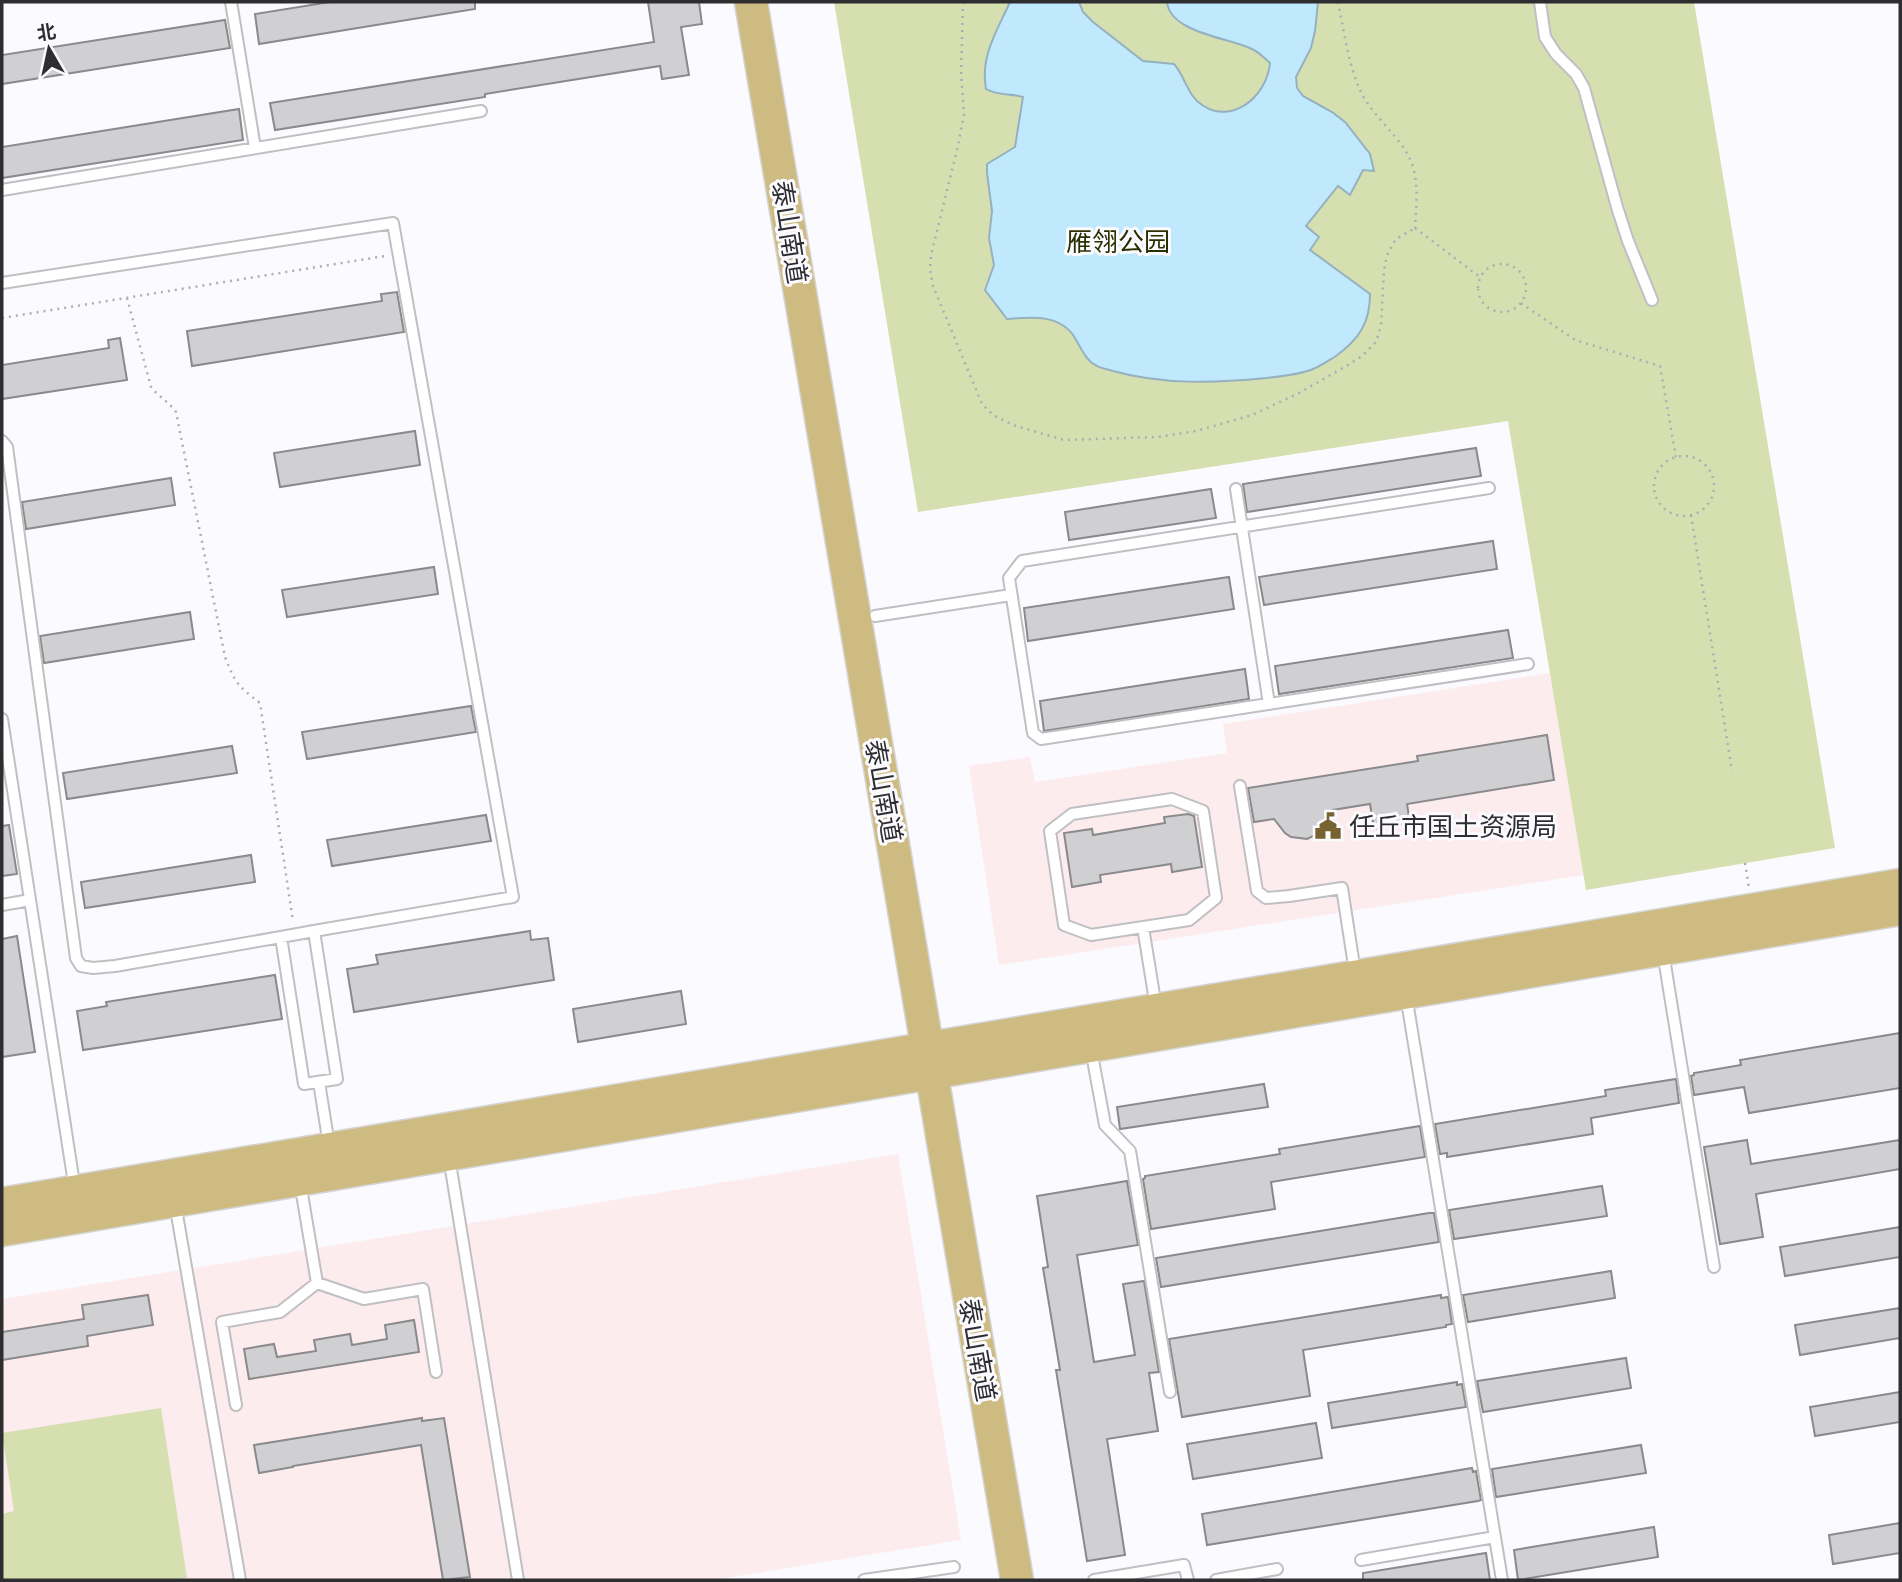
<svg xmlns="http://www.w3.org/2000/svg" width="1902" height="1582" font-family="'Titillium Web','Noto Sans SC',sans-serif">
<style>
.commercial{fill:#fdeced}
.green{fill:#d6dfb0}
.water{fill:#c0e9fe;stroke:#94b1c0;stroke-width:2}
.building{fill:#d0d0d3;stroke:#8a8a8d;stroke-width:2}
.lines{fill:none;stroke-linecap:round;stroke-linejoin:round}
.lane-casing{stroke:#c0bfc3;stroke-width:14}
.primary-casing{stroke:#d5d5d5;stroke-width:35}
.path{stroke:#aeadb0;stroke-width:2.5;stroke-dasharray:2 5;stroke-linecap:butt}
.lane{stroke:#fff;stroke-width:10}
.primary{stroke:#cebb82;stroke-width:32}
.labels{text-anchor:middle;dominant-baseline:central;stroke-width:6;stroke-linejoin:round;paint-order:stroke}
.street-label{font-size:26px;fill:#2e2d2f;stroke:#fbfafe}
.park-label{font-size:26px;fill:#2b3000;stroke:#fbfafe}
.poi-label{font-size:26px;fill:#2e2d2f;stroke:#fbfafe;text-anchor:start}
</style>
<rect width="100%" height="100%" fill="#fbfafe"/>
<path class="commercial" d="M1550,673L1584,875L999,965L969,766L1030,757L1035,782L1227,753L1223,724Z
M898,1154L961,1540L713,1580H2V1299Z"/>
<path class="green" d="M834,2H1694L1835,848L1586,890L1508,421L918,512Z
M161,1408L187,1578L176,1580H2V1514L14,1511L2,1433Z"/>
<path class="water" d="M1010,2H1079L1083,12L1093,22L1143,61L1174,64C1184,75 1186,90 1197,101C1228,129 1267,98 1270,63C1264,58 1259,52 1252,49C1230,38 1170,33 1167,2H1318L1315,31L1311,48L1296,77L1297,88L1303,96L1332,112L1345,122L1370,154L1374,171L1363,170L1350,195L1338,186L1306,226L1319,237L1310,250L1370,294C1370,323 1359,339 1336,356C1329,360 1321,366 1313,369C1299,375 1281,376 1266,378C1215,383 1163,385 1113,371C1108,369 1102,369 1097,366C1086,361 1081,348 1075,338C1061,314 1031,317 1007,319L985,290L994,265L989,238L992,211L987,173V164L1015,147L1023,97C1010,93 998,96 986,89C980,56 997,31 1010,2Z"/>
<path class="building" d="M330,2H475V9L259,44L255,14Z
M648,2H699L702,24L681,27L689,75L662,79L660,66L485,94V97L275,130L270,103L654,42Z
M225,20L230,48L2,84V55Z
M239,109L243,140L2,178V147Z
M397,292L404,332L192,366L187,331L382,301L381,294Z
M120,338L127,380L2,399V365L109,348L108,340Z
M415,431L420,465L280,487L274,453Z
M1476,448L1481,476L1247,512L1243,484Z
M171,478L175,505L26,529L22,502Z
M1211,489L1216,518L1069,540L1065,512Z
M1493,541L1497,569L1264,605L1259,577Z
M434,567L438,594L287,617L282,590Z
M1229,577L1234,609L1028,641L1024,608Z
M190,612L194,639L44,663L40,636Z
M1508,630L1513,658L1279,694L1275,666Z
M1245,669L1249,699L1044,731L1040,701Z
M471,706L476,732L307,759L302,732Z
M1547,735L1554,780L1407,804L1410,823L1374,829L1370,804L1333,810L1327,826L1322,832L1307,839L1291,837L1285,833L1274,819L1254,822L1248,788L1418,761L1417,756Z
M232,746L237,773L67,799L63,773Z
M1188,814L1194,816L1202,867L1172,872L1171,864L1100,875L1101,882L1072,887L1064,833L1092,829L1093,835L1165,823L1164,817Z
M486,815L491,841L332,866L327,840Z
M9,825L17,874L2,876V826Z
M251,855L255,882L85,908L81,882Z
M530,931L531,940L548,938L554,980L354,1012L347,969L378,964L376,955Z
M17,936L35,1052L2,1057V939Z
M275,975L282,1019L83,1050L77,1011L107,1006L106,1002Z
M681,991L686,1024L578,1042L573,1009Z
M1900,1033V1088L1749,1113L1744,1087L1694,1095L1691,1076L1694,1075V1073L1741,1065L1740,1060Z
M1676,1079L1679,1103L1591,1118L1593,1134L1447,1157V1153L1440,1154L1435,1124L1606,1096L1605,1090Z
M1264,1084L1268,1107L1120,1129L1117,1107Z
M1420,1126L1425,1157L1271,1182L1275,1209L1151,1229L1143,1179L1145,1178V1176L1280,1154L1279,1149Z
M1747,1140L1751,1164L1900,1140V1169L1756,1194L1763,1237L1720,1244L1704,1147Z
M1127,1181L1138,1245L1077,1255L1094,1362L1135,1355L1123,1284L1144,1281L1159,1372L1149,1373L1158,1431L1107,1439L1125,1555L1087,1561L1056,1370H1060L1043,1268L1048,1267L1037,1196Z
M1602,1186L1607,1216L1454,1239L1449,1210Z
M1429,1213H1434L1439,1242L1161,1287L1156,1258Z
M1900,1227V1257L1785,1276L1780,1247Z
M1611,1271L1615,1298L1468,1322L1463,1295Z
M148,1295L153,1325L87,1336L88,1346L2,1360V1332L84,1319L82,1305Z
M1441,1295V1298L1448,1297L1452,1324L1446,1325V1327L1303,1350L1310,1396L1182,1417L1169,1339Z
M1900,1308V1338L1800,1355L1795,1325Z
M414,1320L419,1352L249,1379L244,1349L274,1344L277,1357L316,1351L314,1340L350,1334L352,1345L387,1339L385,1325Z
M1626,1358L1631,1388L1483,1412L1477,1381Z
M1457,1382V1385L1462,1384L1466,1407L1332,1428L1328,1403Z
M1900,1392V1422L1815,1436L1810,1407Z
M422,1418V1421L444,1418L470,1577L443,1580L421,1445L293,1466V1467L259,1473L254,1445Z
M1316,1423L1322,1458L1193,1479L1187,1444Z
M1641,1445L1646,1473L1496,1497L1492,1469Z
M1472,1468L1473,1472L1476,1471L1481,1500L1478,1501L1207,1545L1202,1514Z
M1900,1523V1553L1833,1564L1829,1535Z
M1654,1527L1658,1557L1518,1580L1514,1550Z
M1486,1553L1490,1580H1363V1573Z"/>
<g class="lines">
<defs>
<path id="lane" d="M231,2L255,148
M1540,2L1545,37L1556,54L1576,74L1584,88L1617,207L1628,241L1652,300
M2,190L481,111
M2,283L393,223L513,897L314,931
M2,441L7,447L76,958L81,966L93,968L115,966L281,937
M1489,488L1022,561L1009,578L1033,733L1041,739L1528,664
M1236,489L1269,704
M875,616L1011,595
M2,719L75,1190
M1240,786L1257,891L1266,898L1289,896L1342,888L1355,972
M1172,799L1203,811L1216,898L1189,920L1091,935L1064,925L1050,831L1072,814Z
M2,905L30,900
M1143,927L1156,1007
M314,931L337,1079L304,1084L281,937Z
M1663,952L1714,1267
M1406,995L1502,1580
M1091,1049L1105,1125L1130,1151L1170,1392
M319,1082L329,1145
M449,1157L518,1580
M300,1182L317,1283
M175,1203L240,1580
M236,1405L222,1322L280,1312L317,1283L364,1299L423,1289L436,1372
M1361,1560L1495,1537
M864,1580L954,1567
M1094,1580L1184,1565L1188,1580
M1216,1580L1277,1569"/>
<path id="primary" d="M751,2L1017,1580
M2,1204L1900,885
M2,1230L1900,909"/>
</defs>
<use href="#lane" class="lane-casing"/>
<use href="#primary" class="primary-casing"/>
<path class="path" d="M963,2L961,73L964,114L958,146L931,255L930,269L933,286L982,404L993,415L1013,425L1064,440L1158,437L1196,431L1252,415L1299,393L1348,365L1362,356L1376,342L1381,326L1384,270L1387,255L1396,239L1415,228
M1338,2C1344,31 1348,63 1360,90C1372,117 1403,138 1412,164C1419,184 1416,207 1415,228
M1415,228L1480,277
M1478 288a24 24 0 1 1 48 0a24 24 0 1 1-48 0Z
M127,298L151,387C159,397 169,402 176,412L225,657C235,683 238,686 260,703L293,921
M1521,303L1575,340L1660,366L1676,457
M2,318L385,256
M1654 486a30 30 0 1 1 60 0a30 30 0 1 1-60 0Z
M1691,515L1732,771
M1745,863L1749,888"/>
<use href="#lane" class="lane"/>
<use href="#primary" class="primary"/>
</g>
<defs>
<symbol id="civic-bare" viewBox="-9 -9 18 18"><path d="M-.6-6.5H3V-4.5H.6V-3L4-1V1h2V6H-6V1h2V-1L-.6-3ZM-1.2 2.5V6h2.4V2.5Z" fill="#776231" stroke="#fbfafe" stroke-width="2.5" paint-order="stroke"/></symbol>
</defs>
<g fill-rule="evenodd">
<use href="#civic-bare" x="1309" y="807" width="38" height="38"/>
</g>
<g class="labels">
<g class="street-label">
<text transform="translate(790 232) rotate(81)">泰山南道</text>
<text transform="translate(884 791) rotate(80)">泰山南道</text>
<text transform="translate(978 1350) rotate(80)">泰山南道</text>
</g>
<g class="park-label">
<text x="1118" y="241">雁翎公园</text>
</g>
<g class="poi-label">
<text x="1349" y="826">任丘市国土资源局</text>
</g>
</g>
<rect width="1902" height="1582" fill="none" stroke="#2e2d2f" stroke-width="7"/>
<g transform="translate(49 49) rotate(351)" stroke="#fbfafe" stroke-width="5" paint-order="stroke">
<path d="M0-5L12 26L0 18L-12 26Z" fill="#2e2d2f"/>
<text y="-10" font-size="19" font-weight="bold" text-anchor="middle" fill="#2e2d2f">北</text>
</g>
</svg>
